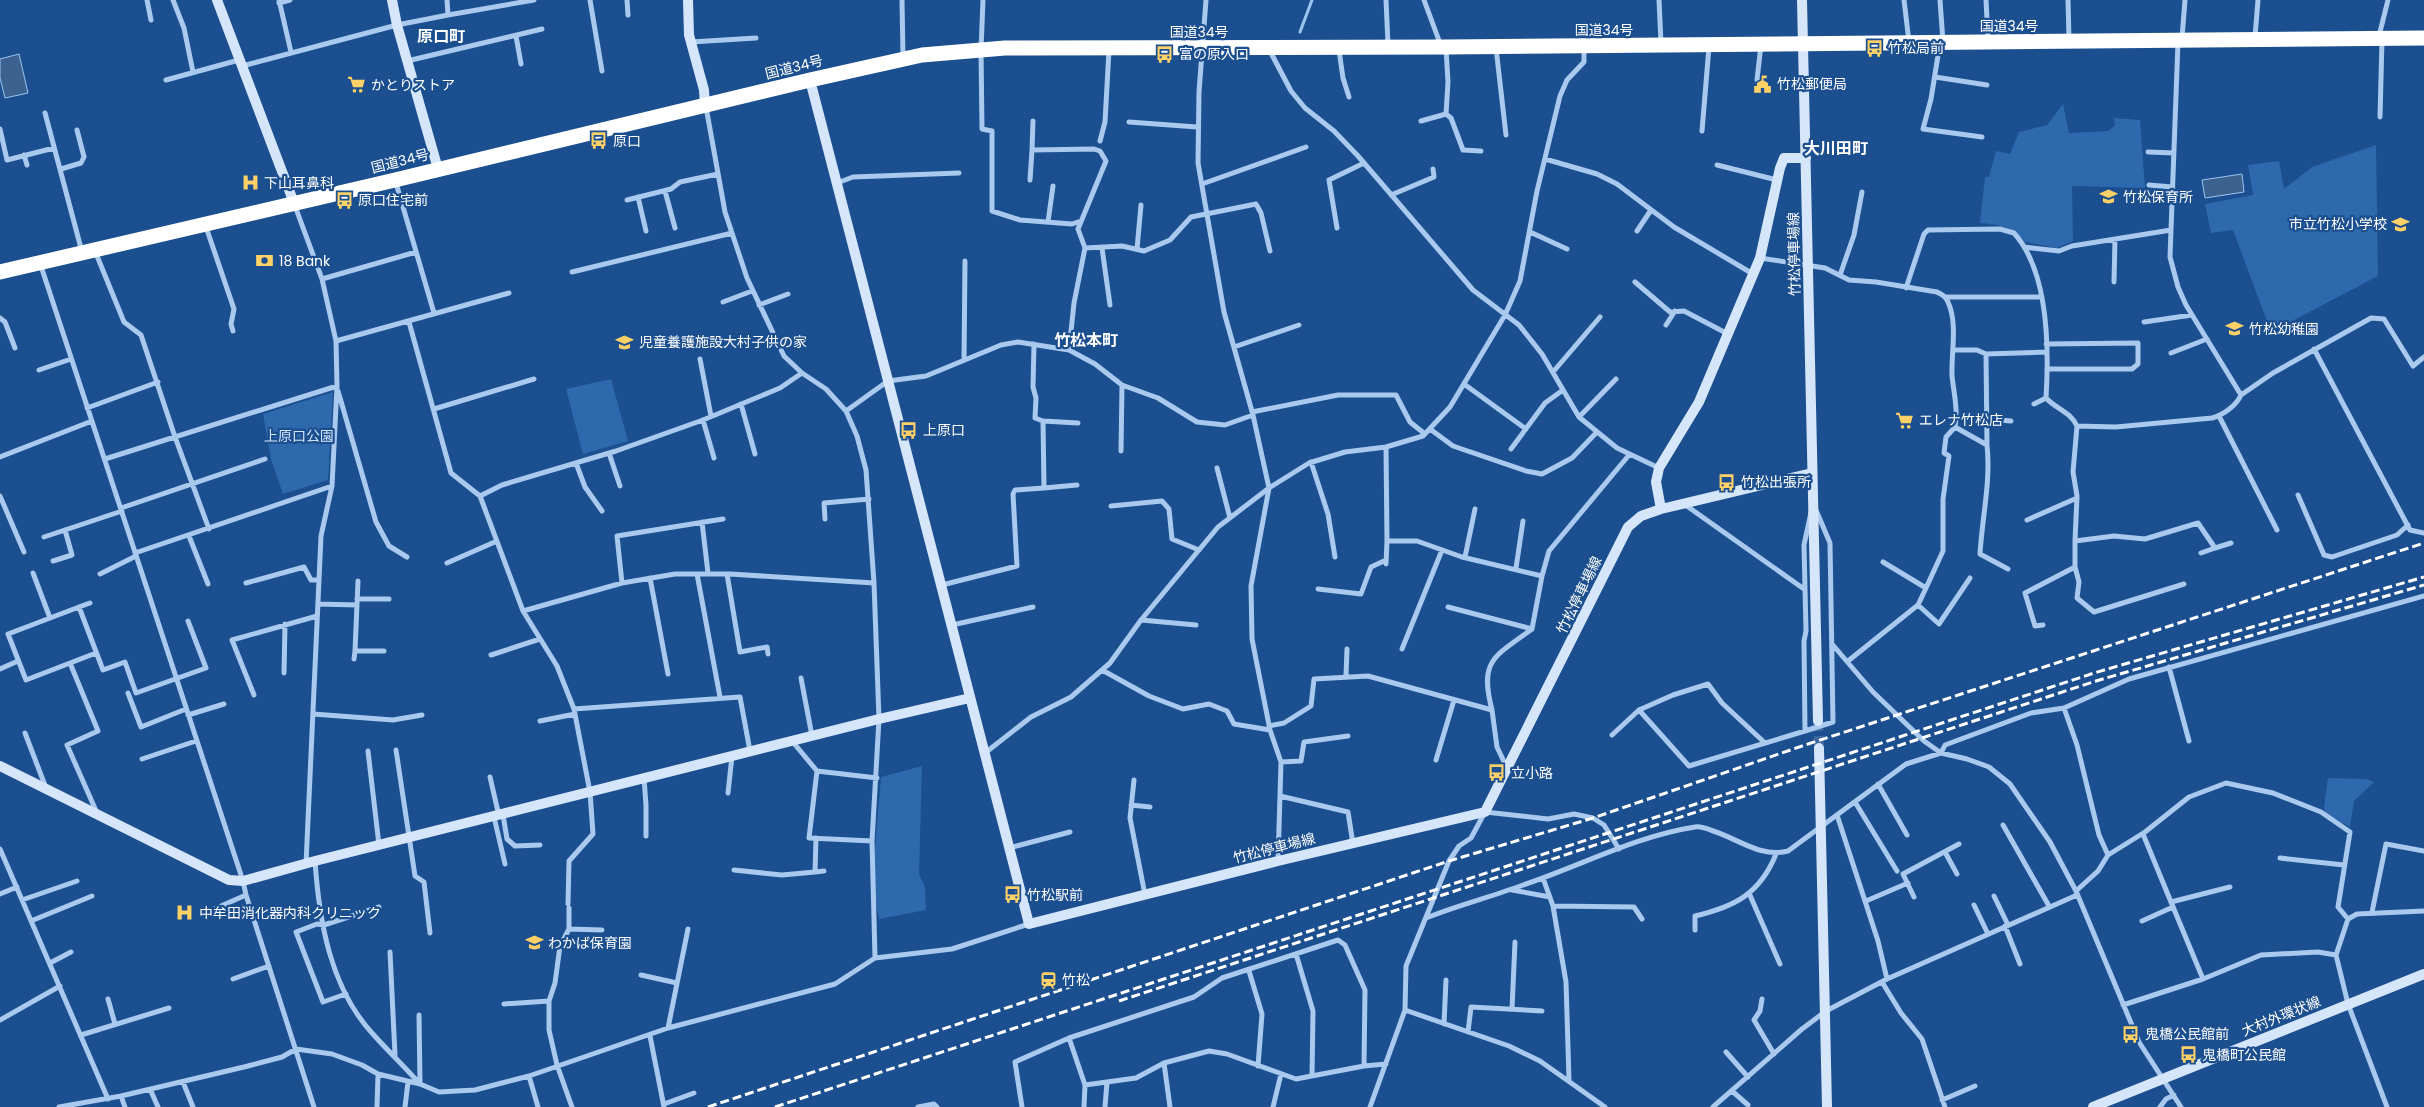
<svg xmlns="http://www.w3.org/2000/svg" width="2424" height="1107" font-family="Poppins,'Noto Sans JP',sans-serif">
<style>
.green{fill:#2e69ad}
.water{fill:#3c6290;stroke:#9cc4f0}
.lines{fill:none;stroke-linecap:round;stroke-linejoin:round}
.stream{stroke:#9cc4f0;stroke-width:3}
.secondary-tunnel{stroke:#3d69a0;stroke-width:10;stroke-dasharray:10 5;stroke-linecap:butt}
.street{stroke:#a9c9ee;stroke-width:5}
.secondary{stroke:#d6e6fa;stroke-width:10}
.highway{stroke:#fff;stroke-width:15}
.rail{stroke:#fff;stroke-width:3;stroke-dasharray:9 4;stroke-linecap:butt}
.labels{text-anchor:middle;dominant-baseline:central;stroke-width:4.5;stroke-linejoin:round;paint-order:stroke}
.street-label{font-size:14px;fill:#fff;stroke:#1b4f8f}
.poi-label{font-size:14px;fill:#fff;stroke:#1b4f8f;text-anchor:start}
.park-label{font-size:14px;fill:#cfe3fa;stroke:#1b4f8f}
.quarter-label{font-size:16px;font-weight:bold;fill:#fff;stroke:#1b4f8f}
</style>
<rect width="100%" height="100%" fill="#1b4f8f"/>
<path class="green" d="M2063,104L2069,133L2108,131L2115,125L2114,118L2140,120L2145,188L2072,186L2073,241L2057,248L2025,242C2012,226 2000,225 1980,223L1985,177H1989L1996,151L2010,154L2019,132L2047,125Z
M2376,145L2378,276L2271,332L2233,230L2211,233L2205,204L2253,195L2248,165L2279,161L2284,189L2312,167Z
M611,379L628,441L583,454L566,389Z
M333,392L328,480L283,494L271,459L263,414Z
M922,766L919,874L925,887L926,910L879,919C869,874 878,823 881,777Z
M2328,778L2367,779L2374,782L2354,801L2350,827L2326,814L2324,807Z"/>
<path class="water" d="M19,54L28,93L5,98L0,78V59Z
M2242,174L2244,192L2205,198L2202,180Z"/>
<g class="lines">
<path class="stream" d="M1300,32L1312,0"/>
<path class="secondary-tunnel" d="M1818,721L1819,748"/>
<path class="street" d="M147,0L151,20
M173,0L184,28L193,72
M279,0L291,52
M590,0L602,71
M627,0L628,15
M902,0L903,57
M983,0L981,50L982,129L992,131V211L1020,220L1072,224L1081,221
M1206,0L1199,92L1198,163L1224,312L1253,415L1269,488L1251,586L1252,639L1270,730L1281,762L1278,861
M1386,0L1388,44
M1424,0L1441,46
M1659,0L1661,43
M1904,0L1909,42
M1940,0L1943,42
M1986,0L1988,39
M2068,0L2069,39
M279,3L290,0
M448,15L534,0
M516,36L521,64
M2379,36L2388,0
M2255,37L2258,0
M2182,38L2185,0
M691,42L756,38
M2178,42L2170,257L2178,287L2186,305L2241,395
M1940,43L1931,99L1923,129L1982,137
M1496,48L1506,135
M1339,50L1343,78L1349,97
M1270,51L1291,91L1305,108L1334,131L1358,156L1473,290L1519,325L1542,354L1579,417L1617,448L1659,468
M407,61L542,29
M242,66L397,25L448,15L447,0
M1935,77L1987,85
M166,80L239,60
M1757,80L1761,45
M706,107L725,212L747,278L784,356L802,373L826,389L846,411L857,436L866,470L874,583L879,719L872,841L875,958
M45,113L82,252
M1446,114L1451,118L1463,150L1481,151
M2380,117L2382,40
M1033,121L1032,150L1094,149L1100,151L1106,161L1078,229L1085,248L1074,303L1069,350
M1421,121L1446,114L1448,82L1446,48
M1129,122L1197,127
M0,129L7,160L54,148
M1702,131L1709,47
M1100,141L1105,122L1109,50
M2148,152L2174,153
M24,155L27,165
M1545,159L1597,174L1617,184L1674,227L1753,274
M1717,165L1777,180
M61,169L81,163L84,157L77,130
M1030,180L1032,150
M396,183L434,313
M837,183L853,177L959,173
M1202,184L1306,147
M2149,185L2172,187
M665,191L675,228
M1391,195L1434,177L1433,169
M638,197L646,231
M627,200L671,189L680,182L718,174
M295,206L322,279L336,341L337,386L332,486L321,536L306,864
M1048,222L1053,186
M206,227L234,309L231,324L233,331
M1337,228L1329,180L1364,163
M1637,231L1651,210
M1530,232L1567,249
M2024,247L2059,251L2072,246L2171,230
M1085,248L1122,246L1144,251L1170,240L1191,217L1256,204L1261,213L1270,251
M1102,248L1110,305
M1137,249L1141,205
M95,251L124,322L141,335L175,437L209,529
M1760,258L1825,268L1849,280L1876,282L1937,292C1942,295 1946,296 1948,302C1958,324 1951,353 1952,376C1954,394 1958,409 1955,427L1987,445C1991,481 1982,518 1980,554L2008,569
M41,266L243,881L246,895L314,1107
M572,272L732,233
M1840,275L1854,235L1862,192
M322,279L416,252
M1635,282L1670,312L1684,311L1728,334
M2114,282L2115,239
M1906,288L1924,234L1928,230L2000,229L2014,233C2049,272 2049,349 2046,398C2056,409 2071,412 2077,426
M1945,297H2042
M723,302L752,291
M759,305L788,294
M0,318L5,322L15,348
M409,322L451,473L480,496L523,611L557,666L574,709L590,792L593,834L569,861L568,904
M2144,322L2192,315
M1666,325L1675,311
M336,341L509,293
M1034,344L1033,387L1036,398L1035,418L1043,421L1044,488L1077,485
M2046,344L2138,343V364L2132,369H2047
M1234,347L1299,325
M2314,349L2410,530L2424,533
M1953,350H1977L1986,354
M2171,353L2207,339
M700,359L711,416
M964,360L965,261
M39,370L71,359
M1553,372L1600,317
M1464,384L1526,429
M338,391L376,522L389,546L407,557
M741,404L755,454
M2034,404L2046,398
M87,408L158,382
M434,409L534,379
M846,411L888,381L926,376L1001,345L1018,342L1069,350L1095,364L1122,385L1158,398L1197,422L1225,425L1253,415
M1252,412L1338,395H1396L1410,422L1425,434
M2219,416L2277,530
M1579,417L1616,379
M1987,419L2011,421
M703,420L714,458
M1043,421L1078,423
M1430,429L1453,446L1526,471L1542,474L1572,458L1597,432
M1987,445L1986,354L2047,352
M1386,447L1387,541H1417L1462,557L1542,576L1532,629C1494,657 1479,660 1492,710
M1511,449L1545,403L1563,390
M1121,451L1122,385
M609,453L620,486
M0,457L92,421
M105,459L337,386
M1311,462L1328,514L1335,557
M576,463L585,487L602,511
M1217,468L1230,518
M2298,495L2324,555L2332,557L2397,535L2408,525
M0,496L24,552
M480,496L502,485L616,451L703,420L780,388L802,373
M1813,503L1830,543L1833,722L1805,731L1804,641L1806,631L1804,545Z
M1684,504L1804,589
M1111,506L1162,501L1169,509L1172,539L1199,550
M121,508L265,459
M825,519L824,503L869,499
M2027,520L2077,498
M702,522L708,573
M189,536L208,584
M44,537L122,511
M2075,541L2114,536L2145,539L2198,523L2215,548L2231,543
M135,553L332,486
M2201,553L2215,548
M1465,557L1475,509
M53,561L72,555L65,530
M1883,562L1926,588
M447,563L497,541
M1386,564L1387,541
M1516,568L1523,521
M33,573L50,618
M100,574L136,556
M697,574L720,697
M727,574L740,652L767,647L768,654
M1542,576L1549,551L1629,455
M650,578L668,674
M358,581L355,651H384
M246,583L304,567L311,580H319
M622,583L617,536L723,519
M2184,584L2094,612L2077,598L2079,582L2075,567V541L2077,496L2073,472L2077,426L2116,427L2212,418C2223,415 2236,406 2241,395L2273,373L2371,318L2384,319L2413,366L2424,357
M942,585L1017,566L1013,494L1015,490L1044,488
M1318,589L1361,594L1371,567L1386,560
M357,599H389
M318,604L357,605
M1918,605L1939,624L1970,578
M79,607L90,603
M1448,607L1532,629
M523,611L622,583L675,574H730L874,583
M1141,620L1196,625
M952,625L1033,607
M2043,625L2035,626L2025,593L2075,567
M1832,644L1873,692L1924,741L1941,753L1967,759L1989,767L2010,784L2050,842L2076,891L2139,1042L2181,1107
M1402,649L1442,550
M96,653L26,680L8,634L79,607L103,670L125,662L136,693L206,668L188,621
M491,655L540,639
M354,659L355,651
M1848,661L1918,605L1926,588L1943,551V499L1949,456L1944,453L1946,437L1955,427
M70,663L98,731L67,745L97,813
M2169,667L2189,741
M0,669L18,661
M1102,670L1149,696L1183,709L1209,704L1227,711L1234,724L1270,730
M284,673L285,624
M1346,676L1347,649
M801,678L812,736
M128,693L141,727L186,709
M254,695L232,640L317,616
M2064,708L2077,745L2099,835L2108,855
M574,709L740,697L750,751
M313,714L393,720L422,715
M188,715L224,704
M540,721L575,714
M1269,726L1284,723L1311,706L1314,679L1368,676L1492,710L1497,747L1507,768
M25,733L46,788
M1612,735L1639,710
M792,741L817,771L877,778
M1765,743L1722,703L1708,684L1673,695L1639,710L1689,766L1805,731
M396,750L415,876L424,882L430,933
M368,751L379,845
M985,753L1031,717L1071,697L1110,663L1141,620L1218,527L1269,488L1309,463L1345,452L1386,447L1423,436L1450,407L1505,315L1520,281L1537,191L1560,96L1567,80L1584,62V46
M142,759L196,741
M1436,760L1454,700
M1281,762L1301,761L1304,742L1348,736
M817,771L809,838L872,841
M490,777L499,816
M644,778L646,805V836
M1134,780L1130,818L1145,895
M1878,784L1907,835
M728,793L732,756
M1280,796L1348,812L1353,844
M1855,802L1897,871
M1131,805L1150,807
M503,815L507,839L515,846L540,845
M1837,815L1878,941L1887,979
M494,817L505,864
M2003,825L2049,906
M2143,834L2171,902
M816,838L815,872L824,871
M1009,848L1070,832
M0,849L108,1099
M1945,852L1957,874
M2280,858L2344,865
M315,861C319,920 330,987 372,1033C387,1050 404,1066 419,1083
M734,870L782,875L815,872
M1543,878L1553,906L1634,907L1642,919
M1512,890L1550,897
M2076,891L2098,871L2108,855L2145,832L2189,797L2226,783L2273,793L2321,812L2350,832L2338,907L2348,919
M1749,893L1780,964
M0,894L17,887
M1994,896L2008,925
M1914,897L1903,874L1959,844
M22,900L77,881
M1866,901L1908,883
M1974,905L1988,934
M1553,906L1566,982L1569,1080
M212,910L246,895
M2372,912L2386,844L2424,851
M1426,918C1458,905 1491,897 1523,885C1580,866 1636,836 1695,827C1701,826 1708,829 1713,831C1739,839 1760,858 1788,851L1906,764L1941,753L1945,745L2031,713L2064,708L2129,679L2424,596
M31,921L92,896
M2142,921L2173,907
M2005,926L2020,964
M569,929V908
M1695,930V916C1734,907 1760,894 1776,854
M390,952L395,1055
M1296,954L1313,1011L1312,1076
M50,963L71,952
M1249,971L1262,1014L1258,1066
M641,975L677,983
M233,979L269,966
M2203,979L2171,902L2230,887
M1882,982L1901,1013L1922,1039L1945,1107
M346,994L323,1002L296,932L317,924L324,925L379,907
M108,999L115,1024
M1762,999L1760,1011L1754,1020L1774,1054
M504,1004L549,1001
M2123,1005L2203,979L2261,955L2318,952L2336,955
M1512,1009L1515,942
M1405,1010L1509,1046L1540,1061L1605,1107
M419,1015L420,1083
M0,1020L60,986
M1444,1024L1446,980
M668,1028L688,929
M1468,1032L1471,1007L1542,1011
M81,1035L169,1008
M650,1036L664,1107
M1069,1038L1085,1085L1084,1107
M1726,1052L1748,1077
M1164,1063L1170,1107
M529,1076L538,1107
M183,1082L193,1107
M1085,1085L1136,1078L1164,1063L1209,1051L1227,1054L1296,1079L1364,1066L1386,1064
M150,1089L158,1107
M1732,1091L1748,1105
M121,1096L125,1107
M1942,1100L1975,1086
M664,1104L694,1093
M59,1107L121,1096L244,1067L282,1057L296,1049L332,1054L362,1065L378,1074L420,1084L439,1092L475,1090L529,1076L668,1028L835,984L875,958L952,949L1029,924
M377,1107L378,1074
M405,1107L408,1082
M572,1107L557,1065L549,1030V1001L555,983L560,946L569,929L602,930
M918,1107L934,1104L937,1107
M1022,1107L1015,1062L1069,1038L1194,997L1222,978L1338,940L1345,945L1365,990L1364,1066
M1105,1107L1107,1082
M1273,1107L1281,1074
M1370,1107L1405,1010L1406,966L1449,861L1459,846L1471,838L1485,812L1548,819L1574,814L1593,818L1604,825L1619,849
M1713,1107L1802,1029L1826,1011L1887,979L2077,895
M2160,1107L2166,1099L2174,1095
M2387,1107L2348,1004L2336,955L2348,919L2357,914L2424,911"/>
<path class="secondary" d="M217,0L294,203
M392,0L397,25L438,169
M688,0L689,35L704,90L705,106
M1802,0L1818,721
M810,80L1029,924L1278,861L1485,812L1628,527L1641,516L1661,509L1812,473
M1661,509L1656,482L1659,468L1699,402L1760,258L1780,168L1784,158H1806
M1819,748L1827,1107
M0,766L229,880L243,881L315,861L879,719L970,698
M2093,1107L2424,974"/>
<path class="highway" d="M0,272L395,180L810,80L922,55L1005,48L1446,47L2424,38"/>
<path class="rail" d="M1119,1001L2096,681L2424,585
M708,1107L1449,861L1593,818L1805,745L2424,543
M775,1107L2094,673L2424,577"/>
</g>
<defs>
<symbol id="bus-bare" viewBox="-9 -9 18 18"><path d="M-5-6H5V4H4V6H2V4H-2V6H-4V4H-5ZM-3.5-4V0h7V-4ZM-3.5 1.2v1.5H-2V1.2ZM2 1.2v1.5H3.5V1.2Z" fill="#ffd166" stroke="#1b4f8f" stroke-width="2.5" paint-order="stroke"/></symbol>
<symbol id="civic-bare" viewBox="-9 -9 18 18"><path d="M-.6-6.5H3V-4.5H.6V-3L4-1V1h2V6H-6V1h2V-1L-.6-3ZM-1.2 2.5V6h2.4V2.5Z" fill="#ffd166" stroke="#1b4f8f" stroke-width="2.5" paint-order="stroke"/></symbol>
<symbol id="supermarket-bare" viewBox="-9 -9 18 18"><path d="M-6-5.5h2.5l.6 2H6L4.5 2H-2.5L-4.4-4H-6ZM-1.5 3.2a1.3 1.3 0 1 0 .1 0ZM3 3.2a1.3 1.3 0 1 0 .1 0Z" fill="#ffd166" stroke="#1b4f8f" stroke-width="2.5" paint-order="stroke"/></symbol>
<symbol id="hospital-bare" viewBox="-9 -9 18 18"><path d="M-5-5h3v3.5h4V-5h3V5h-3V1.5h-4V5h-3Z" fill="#ffd166" stroke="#1b4f8f" stroke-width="2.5" paint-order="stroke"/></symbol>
<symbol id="school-bare" viewBox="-9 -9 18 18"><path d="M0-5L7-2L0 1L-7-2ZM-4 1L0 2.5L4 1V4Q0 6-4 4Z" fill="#ffd166" stroke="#1b4f8f" stroke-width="2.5" paint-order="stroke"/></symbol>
<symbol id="bank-bare" viewBox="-9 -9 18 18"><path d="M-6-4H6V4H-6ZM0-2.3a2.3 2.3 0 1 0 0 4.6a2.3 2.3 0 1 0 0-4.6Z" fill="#ffd166" stroke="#1b4f8f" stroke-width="2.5" paint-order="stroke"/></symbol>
<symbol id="station-bare" viewBox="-9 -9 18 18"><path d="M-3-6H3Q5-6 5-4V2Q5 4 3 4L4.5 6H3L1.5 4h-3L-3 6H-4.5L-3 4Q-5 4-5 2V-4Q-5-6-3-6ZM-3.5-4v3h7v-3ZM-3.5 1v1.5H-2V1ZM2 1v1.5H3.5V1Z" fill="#ffd166" stroke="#1b4f8f" stroke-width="2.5" paint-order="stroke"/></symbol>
</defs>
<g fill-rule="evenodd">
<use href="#bus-bare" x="1862" y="36" width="25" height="25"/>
<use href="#bus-bare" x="1152" y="42" width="25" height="25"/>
<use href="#civic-bare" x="1750" y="72" width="25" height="25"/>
<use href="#supermarket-bare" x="344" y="72" width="25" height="25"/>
<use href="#bus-bare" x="586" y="128" width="25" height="25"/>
<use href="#hospital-bare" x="238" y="170" width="25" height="25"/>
<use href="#school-bare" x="2096" y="184" width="25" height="25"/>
<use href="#bus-bare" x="332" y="188" width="25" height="25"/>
<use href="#school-bare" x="2388" y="212" width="25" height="25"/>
<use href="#bank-bare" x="252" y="248" width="25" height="25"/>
<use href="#school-bare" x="2222" y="316" width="25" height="25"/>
<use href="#school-bare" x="612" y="330" width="25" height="25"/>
<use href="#supermarket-bare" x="1892" y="408" width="25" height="25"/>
<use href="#bus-bare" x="896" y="418" width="25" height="25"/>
<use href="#bus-bare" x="1714" y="470" width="25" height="25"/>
<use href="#bus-bare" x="1484" y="760" width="25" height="25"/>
<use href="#bus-bare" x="1000" y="882" width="25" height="25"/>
<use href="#hospital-bare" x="172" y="900" width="25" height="25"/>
<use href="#school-bare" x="522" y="930" width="25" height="25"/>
<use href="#station-bare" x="1036" y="968" width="25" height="25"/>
<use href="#bus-bare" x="2118" y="1022" width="25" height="25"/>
<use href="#bus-bare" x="2176" y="1042" width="25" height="25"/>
</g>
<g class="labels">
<g class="street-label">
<text x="2009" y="26">国道34号</text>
<text x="1604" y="30">国道34号</text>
<text x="1199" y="32">国道34号</text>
<text transform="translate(794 67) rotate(-14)">国道34号</text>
<text transform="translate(400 161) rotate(-14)">国道34号</text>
<text transform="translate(1794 254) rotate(-91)">竹松停車場線</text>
<text transform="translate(1579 595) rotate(-64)">竹松停車場線</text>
<text transform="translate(1274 848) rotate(-14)">竹松停車場線</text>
<text transform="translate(2281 1016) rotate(-22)">大村外環状線</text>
</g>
<g class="poi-label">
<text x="1888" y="48">竹松局前</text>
<text x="1179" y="54">富の原入口</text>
<text x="1777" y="84">竹松郵便局</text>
<text x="371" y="85">かとりストア</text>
<text x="613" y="141">原口</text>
<text x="264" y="183">下山耳鼻科</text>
<text x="2123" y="197">竹松保育所</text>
<text x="358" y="200">原口住宅前</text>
<text x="2387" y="224" text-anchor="end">市立竹松小学校</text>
<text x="279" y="261">18 Bank</text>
<text x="2249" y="329">竹松幼稚園</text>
<text x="639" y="342">児童養護施設大村子供の家</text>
<text x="1919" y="420">エレナ竹松店</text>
<text x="923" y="430">上原口</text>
<text x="1741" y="482">竹松出張所</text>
<text x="1511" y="773">立小路</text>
<text x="1027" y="895">竹松駅前</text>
<text x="199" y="913">中牟田消化器内科クリニック</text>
<text x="548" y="943">わかば保育園</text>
<text x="1062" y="980">竹松</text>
<text x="2145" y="1034">鬼橋公民館前</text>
<text x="2202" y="1055">鬼橋町公民館</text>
</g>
<g class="park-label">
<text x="299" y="436">上原口公園</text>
</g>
<g class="quarter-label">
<text x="441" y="36">原口町</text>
<text x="1836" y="148">大川田町</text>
<text x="1086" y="340">竹松本町</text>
</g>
</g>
</svg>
